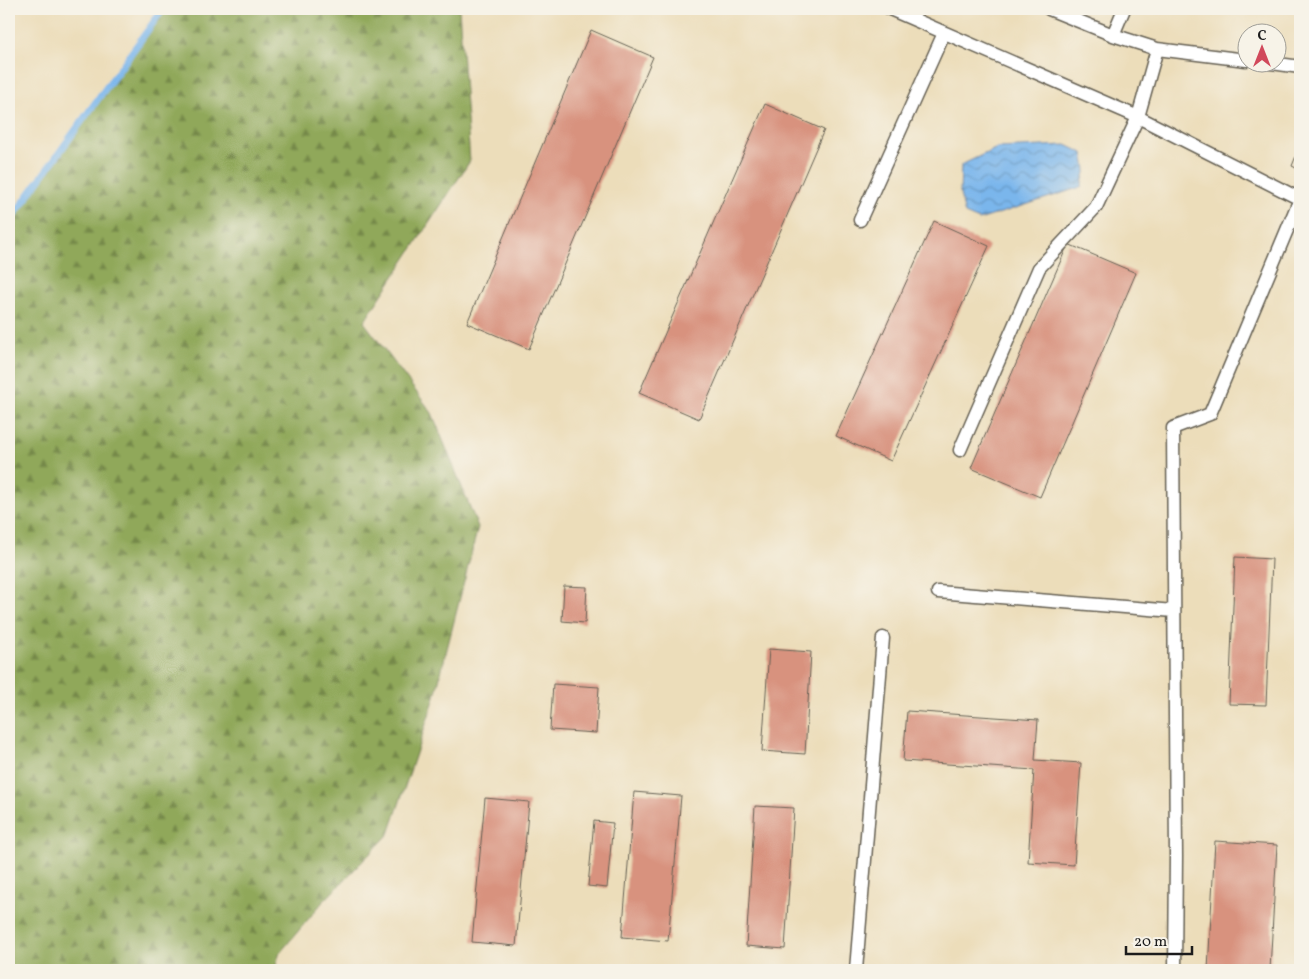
<svg xmlns="http://www.w3.org/2000/svg" width="1309" height="979" font-family="Vollkorn,serif">
<style>
.forest{fill:url(#forest-firs);stroke:#56623b}
.water{fill:url(#water-waves);stroke:#4b6984}
.lines{fill:none;stroke-linecap:round;stroke-linejoin:round}
.stream{stroke:#7ab6ec;stroke-width:7}
.building{fill:#d8927e}
.lane-casing{stroke:#656053;stroke-width:15}
.lane{stroke:#fff;stroke-width:12}
</style>
<defs>
<pattern id="forest-firs" width="22" height="20" patternUnits="userSpaceOnUse" patternTransform="scale(1.25)"><rect width="22" height="20" fill="#90a85a"/><path d="M5 1l3.5 6h-7zM16 11l3.5 6h-7z" fill="#75884a"/></pattern>
<pattern id="water-waves" width="16" height="10" patternUnits="userSpaceOnUse" patternTransform="scale(1.25)"><rect width="16" height="10" fill="#7ab6ec"/><path d="M0 5q4-4 8 0t8 0" fill="none" stroke="#6393be"/></pattern>
</defs>
<rect width="100%" height="100%" fill="#f7f3e8"/>
<filter id="ink" filterUnits="userSpaceOnUse"><feTurbulence type="fractalNoise" baseFrequency=".02" numOctaves="2"/><feDisplacementMap in="SourceGraphic" scale="10" xChannelSelector="R" yChannelSelector="G"/><feConvolveMatrix kernelMatrix="1 2 1 2 8 2 1 2 1" color-interpolation-filters="sRGB"/></filter>
<filter id="wash" filterUnits="userSpaceOnUse"><feTurbulence type="fractalNoise" baseFrequency=".0096" numOctaves="4" result="noise"/><feDisplacementMap in="SourceGraphic" scale="20" xChannelSelector="R" yChannelSelector="G"/><feGaussianBlur stdDeviation="1.12" result="paint"/><feColorMatrix in="noise" values="0 0 0 0 0 0 0 0 0 0 0 0 0 0 0 0 0 1.4 0 .05"/><feComposite in="paint" operator="in"/></filter>
<g filter="url(#wash)">
<rect width="100%" height="100%" fill="#ecddba"/>
<path class="forest" d="M165,9H459L470,161L364,322L432,413L478,527L434,700L389,834L321,904L279,954L275,970H9V224Z"/>
<path class="water" d="M1066,145L1083,153L1086,169L1081,187L979,220L965,214L960,194L961,165L997,148Z"/>
<g class="lines">
<path class="stream" d="M9,222L163,9"/>
</g>
<g id="blocks">
<path class="building" d="M591,30L653,57L529,349L467,323Z
M765,104L824,130L699,419L639,393Z
M1300,146V170L1292,166Z
M934,221L989,246L891,461L836,436Z
M1068,244L1136,273L1040,497L971,468Z
M1235,557L1272,559L1266,705L1229,704Z
M564,586L587,587L585,623L562,621Z
M769,649L811,652L805,754L762,751Z
M553,684L599,687L596,733L550,730Z
M907,711L1038,720L1035,760L1081,763L1074,865L1028,862L1034,770L903,761Z
M634,792L681,796L668,941L622,937Z
M485,798L529,802L516,946L472,942Z
M755,806L794,808L785,949L746,946Z
M594,821L613,823L607,888L588,886Z
M1215,841L1277,845L1270,970H1208Z"/>
</g>
</g>
<g filter="url(#ink)">
<use href="#blocks" fill-opacity="0" stroke="#656053" stroke-width="1"/>
<g class="lines">
<defs>
<path id="lane" d="M890,9L1138,117L1096,207L1039,268L960,450
M1049,9L1113,35L1157,49
M1113,35L1124,9
M1246,60L1157,49L1138,117L1300,199
M1264,62L1300,67
M860,220L944,33
M938,592L1174,611
M856,970L883,638
M1175,970L1176,856L1173,428L1210,414L1300,199"/>
</defs>
<use href="#lane" class="lane-casing"/>
<use href="#lane" class="lane"/>
</g>
</g>
<rect width="1309" height="979" fill="none" stroke="#f7f3e8" stroke-width="30"/>
<g transform="translate(1262 48)"><circle r="24" fill="#f7f3e8" stroke="#9f9d96"/>
<path d="M0-4L9 19L0 12L-9 19Z" fill="#d1495b"/>
<text y="-8" font-size="14" font-weight="bold" text-anchor="middle" fill="#1c1c1c">С</text>
</g>
<path d="M1126 946v8h66v-8" fill="none" stroke="#1c1c1c" stroke-width="2.5"/>
<text x="1134" y="946" font-size="15" fill="#1c1c1c" stroke="#f7f3e8" stroke-width="4" paint-order="stroke">20 m</text>
</svg>
